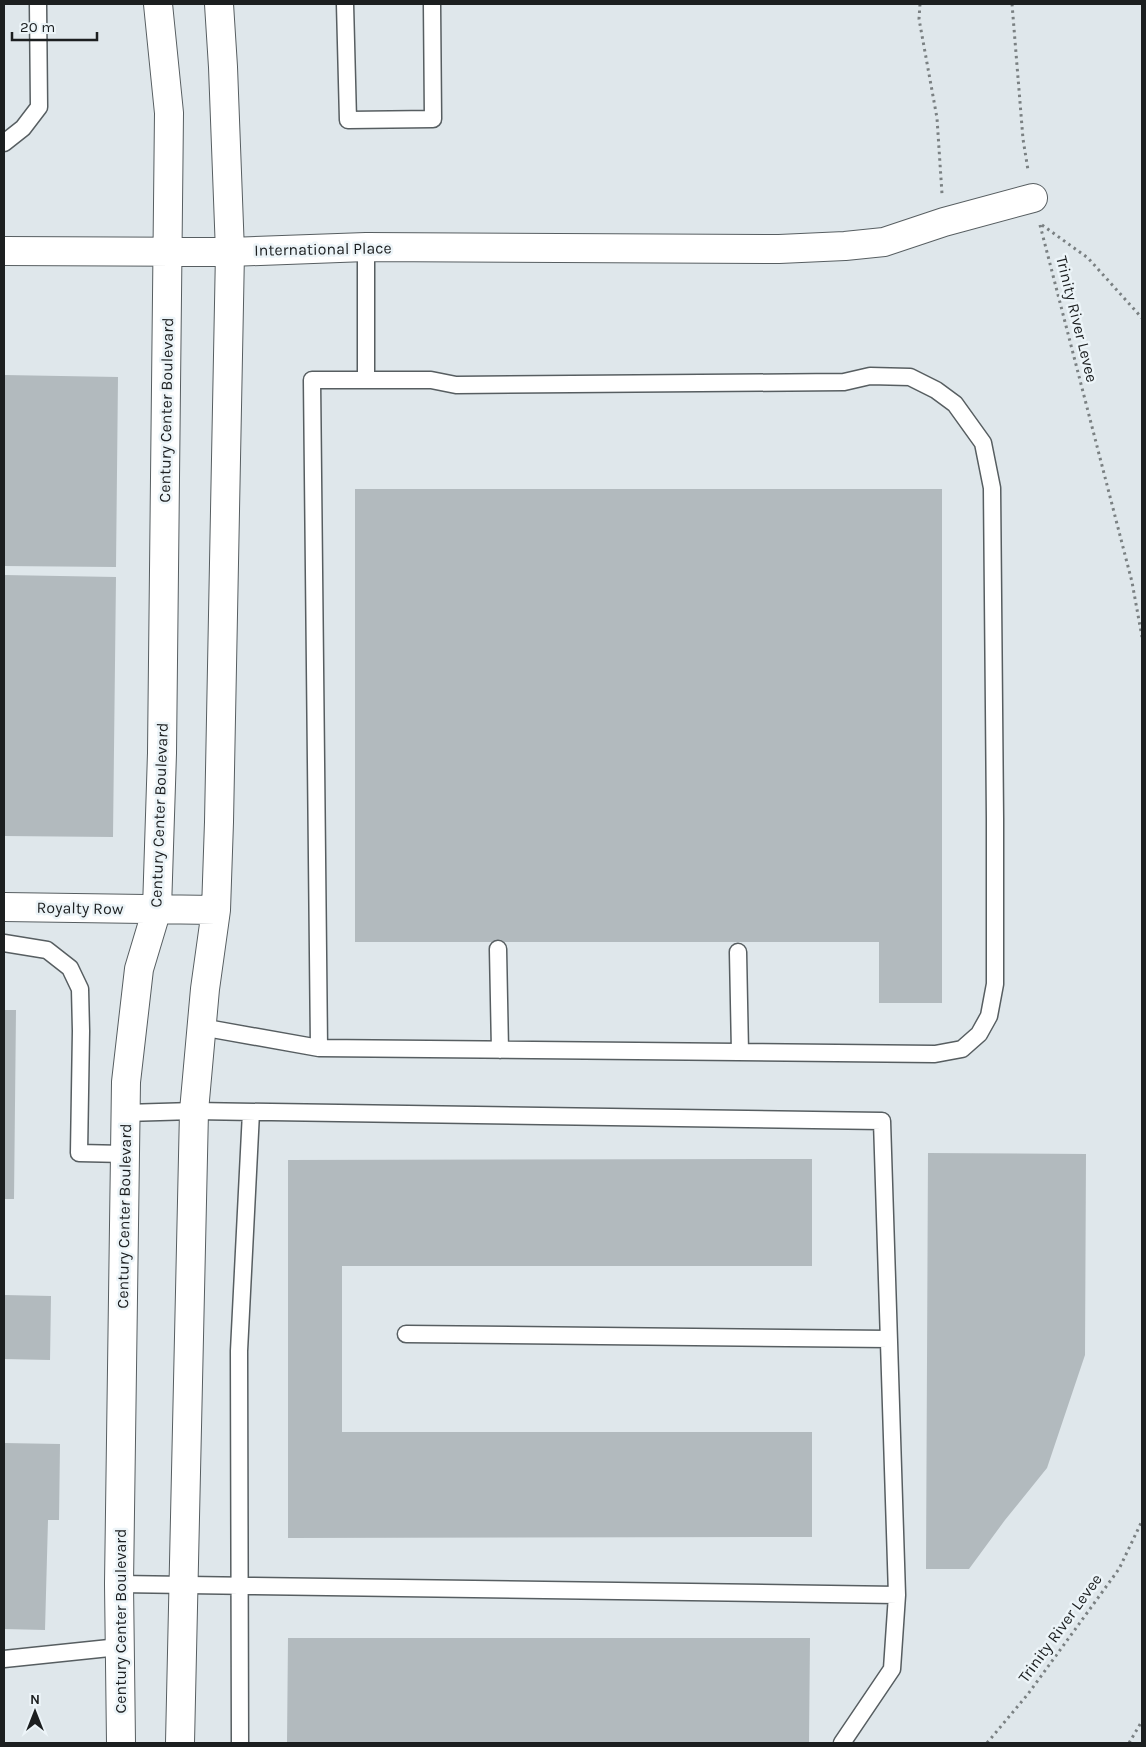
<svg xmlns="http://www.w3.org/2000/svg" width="1146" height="1747" font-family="Karla,sans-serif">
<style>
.building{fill:#b2babe}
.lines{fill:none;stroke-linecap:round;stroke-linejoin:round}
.service-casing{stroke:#575e61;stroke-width:19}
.minor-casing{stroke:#575e61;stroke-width:30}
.path{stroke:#7a8082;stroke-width:3;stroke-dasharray:2.5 4;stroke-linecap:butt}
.service{stroke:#fff;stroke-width:16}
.minor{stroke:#fff;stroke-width:28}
.labels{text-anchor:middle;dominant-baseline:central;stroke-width:5;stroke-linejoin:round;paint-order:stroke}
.street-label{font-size:16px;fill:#1c1f20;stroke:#ecf4f8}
</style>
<rect width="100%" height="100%" fill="#dfe7eb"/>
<path class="building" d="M4,375L118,377L116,567L4,566Z
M355,489H942V1003H879V942H355Z
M4,575L116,577L113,837L4,836Z
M4,1010H16L14,1199H4Z
M928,1153L1086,1154L1085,1355L1047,1468L1005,1520L969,1569H926Z
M812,1159V1266H342V1432H812V1537L288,1538V1160Z
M4,1295L51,1296L50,1360L4,1359Z
M4,1443L60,1444L59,1520H48L45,1630L4,1629Z
M288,1638H810L809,1743H287Z"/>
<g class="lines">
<defs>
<path id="service" d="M345,4L348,120L433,119L432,4
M4,143L23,128L39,107L38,4
M366,247V380
M4,943L47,950L70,968L80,989L81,1031L79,1153L125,1154
M498,949L500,1050
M738,952L740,1052
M201,1027L319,1048L935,1054L962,1049L979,1034L989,1016L995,984V818L992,488L983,443L955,404L936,390L910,377L870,376L844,382L456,385L431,380H312L319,1048
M125,1113L194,1111L882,1121L897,1595L892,1669L842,1743
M406,1334L889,1339
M119,1584L897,1595
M4,1659L119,1647
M240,1743L239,1351L251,1112"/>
<path id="minor" d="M4,251L230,252L366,247L779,249L845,246L884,242L944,222L1033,198
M4,907L216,910
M121,1743L119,1584L126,1082L139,969L157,909L162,753L169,113L158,4
M180,1743L194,1111L205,989L216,910L219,822L230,252L223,67L219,4"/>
</defs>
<use href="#service" class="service-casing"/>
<use href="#minor" class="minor-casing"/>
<path class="path" d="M920,4L919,19L937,118L942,194
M1012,4L1023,139L1028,170
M1040,225L1132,582L1142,637
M1042,225L1088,258L1142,318
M987,1743L1028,1694L1119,1569L1142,1521
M1129,1743L1142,1721"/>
<use href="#service" class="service"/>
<use href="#minor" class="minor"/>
</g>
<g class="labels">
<g class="street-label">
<text transform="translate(323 249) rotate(-1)">International Place</text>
<text transform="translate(1077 319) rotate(76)">Trinity River Levee</text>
<text transform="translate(166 410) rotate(-89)">Century Center Boulevard</text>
<text transform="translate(159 815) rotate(-88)">Century Center Boulevard</text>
<text transform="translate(80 908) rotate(1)">Royalty Row</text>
<text transform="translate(124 1216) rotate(-89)">Century Center Boulevard</text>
<text transform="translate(120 1621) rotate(-90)">Century Center Boulevard</text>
<text transform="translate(1060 1628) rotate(-54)">Trinity River Levee</text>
</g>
</g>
<rect width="1146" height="1747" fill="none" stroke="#1c1f20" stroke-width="10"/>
<g transform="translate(35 1712)" stroke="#ecf4f8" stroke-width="4" paint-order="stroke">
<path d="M0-4L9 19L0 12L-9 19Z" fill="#1c1f20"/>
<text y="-8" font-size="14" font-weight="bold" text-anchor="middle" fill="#1c1f20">N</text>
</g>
<path d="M12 32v8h85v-8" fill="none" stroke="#1c1f20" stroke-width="2.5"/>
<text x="20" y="32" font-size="15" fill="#1c1f20" stroke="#ecf4f8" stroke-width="4" paint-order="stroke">20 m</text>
</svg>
